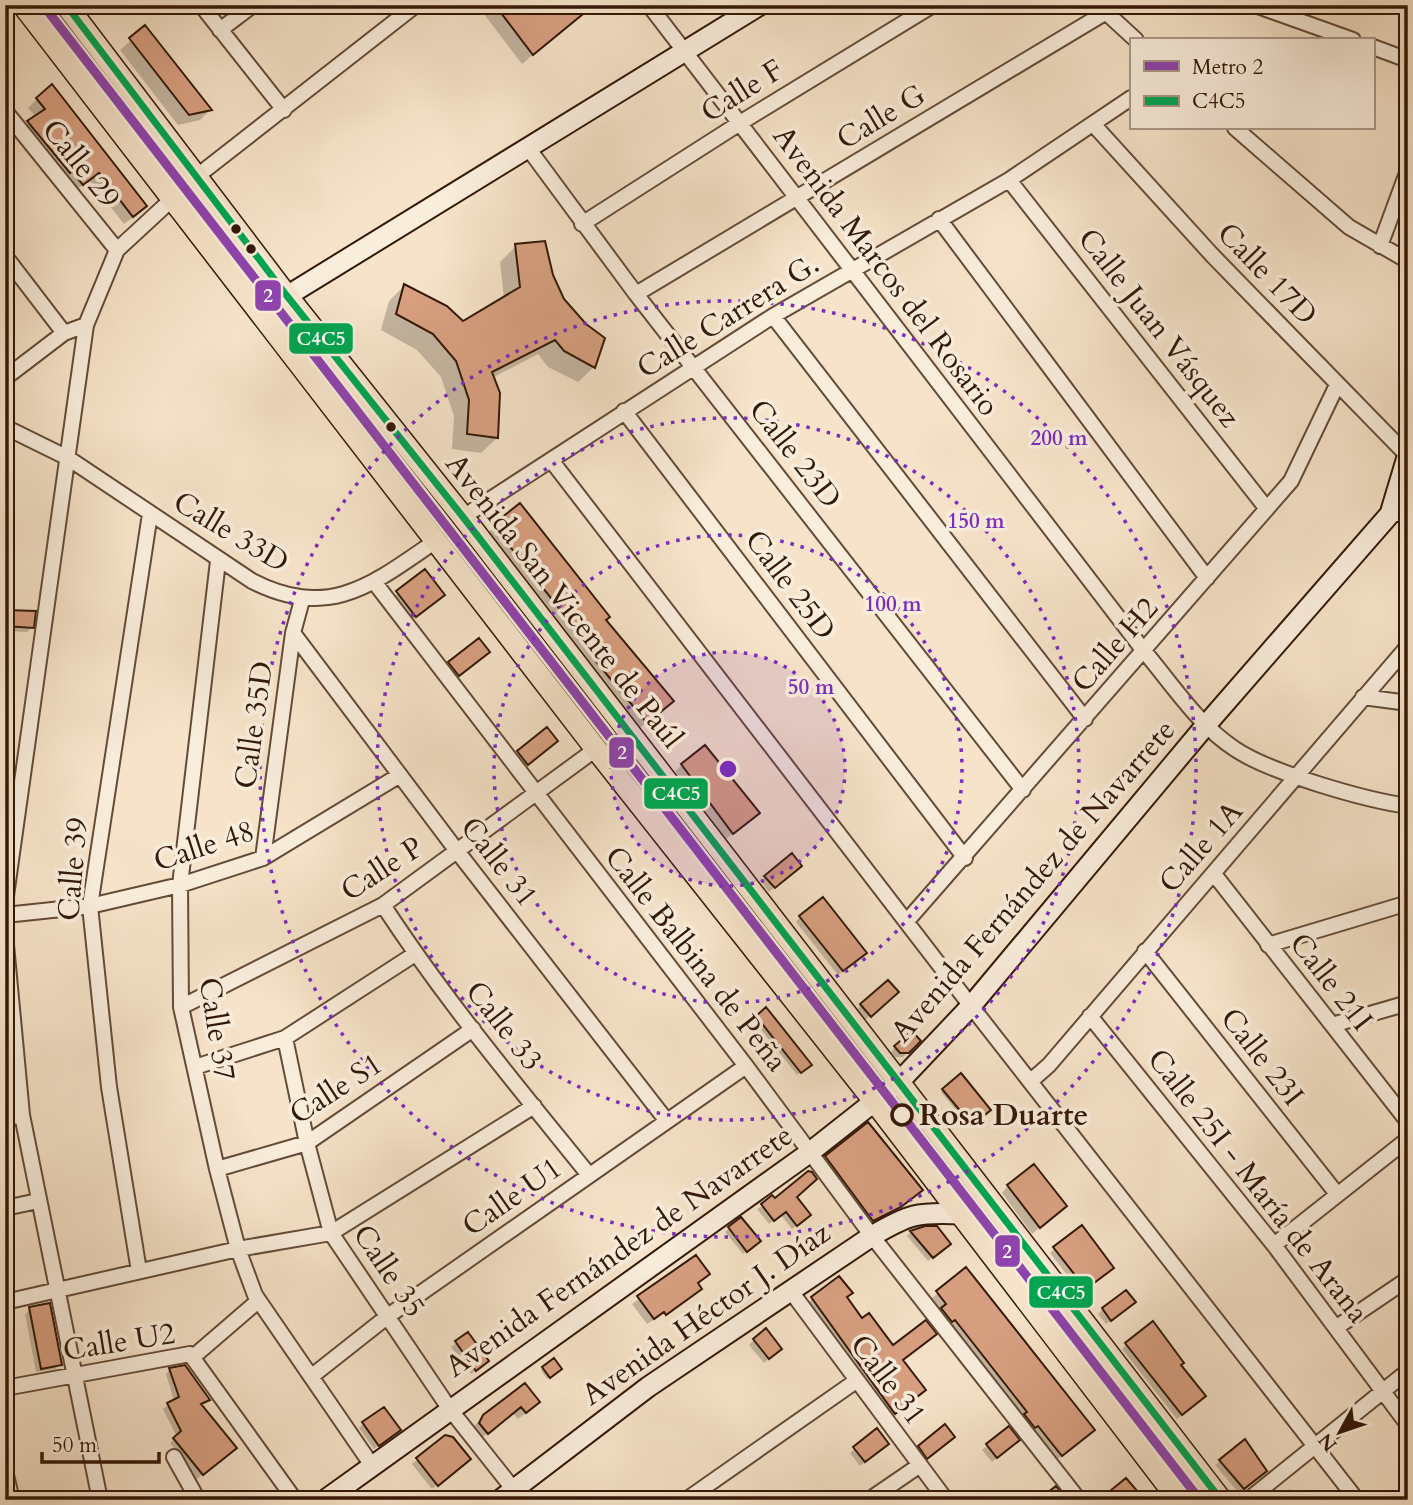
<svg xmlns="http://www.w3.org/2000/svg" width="1413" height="1505" font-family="Cardo,serif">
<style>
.shadow{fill:#0003}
.building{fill:#d8a081;stroke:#331807;stroke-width:2}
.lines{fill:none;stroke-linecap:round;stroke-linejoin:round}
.street-casing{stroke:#644b38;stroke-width:18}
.secondary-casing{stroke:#331807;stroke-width:23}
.primary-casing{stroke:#331807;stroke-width:24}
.street{stroke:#f9eddc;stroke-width:14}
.secondary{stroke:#f9eddc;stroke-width:19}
.primary{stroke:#f6e3c9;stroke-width:21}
.bus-1-casing{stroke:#f9eddc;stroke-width:12}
.bus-1{stroke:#00a651;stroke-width:7}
.metro-1-casing{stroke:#f9eddc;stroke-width:14}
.metro-1{stroke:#8e44ad;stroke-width:9}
.ring{fill:none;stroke:#7b2cbf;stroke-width:3.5;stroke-dasharray:3.5 7}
.bus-dot{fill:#331807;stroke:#f9eddc;stroke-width:2.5}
.stop-dot{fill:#f9eddc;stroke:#331807;stroke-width:3.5}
.labels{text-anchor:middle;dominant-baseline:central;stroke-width:7;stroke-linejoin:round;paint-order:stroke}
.street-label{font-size:30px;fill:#331807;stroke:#f9eddc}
.stop-label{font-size:30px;font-weight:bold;fill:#331807;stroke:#f9eddc;text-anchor:start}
.centre{fill:#7b2cbf;stroke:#f9eddc;stroke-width:3.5}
.ring-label{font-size:21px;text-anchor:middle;font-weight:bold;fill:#7b2cbf;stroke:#f9eddc;stroke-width:7;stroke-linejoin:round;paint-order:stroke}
.line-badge{stroke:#f9eddc;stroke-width:2.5}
.badge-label{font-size:19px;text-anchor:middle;font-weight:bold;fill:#fff}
</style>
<rect width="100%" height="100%" fill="#f6e3c9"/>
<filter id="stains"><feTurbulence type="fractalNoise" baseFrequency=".00286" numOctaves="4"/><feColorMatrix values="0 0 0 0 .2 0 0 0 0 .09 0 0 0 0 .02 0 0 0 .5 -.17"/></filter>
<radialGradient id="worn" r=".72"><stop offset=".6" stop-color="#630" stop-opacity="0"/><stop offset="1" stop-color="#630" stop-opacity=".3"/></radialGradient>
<path class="shadow" d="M477,5H592L522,64Z
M145,28L210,110L200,120L178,125L120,50Z
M37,99L136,215L124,224L89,180L74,192L20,131L36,117L28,108Z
M516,246L594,367L578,382L548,367L538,354L492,378L497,438L481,453L452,449L454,416L441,377L417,350L381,330L389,301L404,286L463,323L504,298L500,262Z
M497,524L604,621L665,708L640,728L588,666L591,664L490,536V531Z
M425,571L435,602L408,623L390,600Z
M5,611L34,613L32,627L27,632L5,631Z
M479,640L483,656L453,679L445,668Z
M547,729L551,745L522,768L513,757Z
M682,765L751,819L726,839L675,771Z
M795,870L769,892L761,882L766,877Z
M800,917L860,957L838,975L796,922Z
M892,997L865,1020L857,1010L861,1005Z
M766,1010L806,1069L797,1075L754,1021Z
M919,1041L903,1057H895L891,1052L895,1047Z
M960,1076L989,1110L969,1126L941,1092Z
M868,1124L897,1209L871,1222L824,1159Z
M1008,1186L1058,1212L1032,1234L1002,1193Z
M795,1197L805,1219L792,1229L781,1215L769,1224L757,1209L774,1200Z
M741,1219L755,1245L743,1254L725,1232Z
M936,1228L944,1248L928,1261L907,1236L911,1232Z
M1054,1249L1107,1272L1081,1293L1050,1253Z
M696,1258L693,1295L647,1324L632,1304Z
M966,1269L1086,1436L1055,1461L936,1316L940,1311L931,1299Z
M839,1278L845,1298L901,1360L919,1395L890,1417L807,1303Z
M1129,1307L1106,1324L1098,1314L1103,1309Z
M30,1309L60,1364L55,1369L36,1372L25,1314Z
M467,1335L482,1366L471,1374L451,1347Z
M754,1340L775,1353L764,1363L749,1345Z
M1126,1345L1179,1365L1199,1400L1177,1419L1122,1349Z
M553,1361L559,1369L547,1379L541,1370Z
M170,1369L208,1399L200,1406L230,1452L197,1479L170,1443L177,1437L163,1409L174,1401L166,1374Z
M524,1386L530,1410L518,1419L513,1413L479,1440L472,1431L475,1425Z
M363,1424L394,1435L374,1449L359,1428Z
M1008,1428L1013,1445L992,1462L982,1450Z
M877,1431L882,1448L860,1466L850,1453Z
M445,1437L464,1464L432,1489L412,1464Z
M948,1441L922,1462L914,1452L919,1447Z
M1220,1461L1260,1475L1239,1493L1215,1465Z
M1126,1480L1142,1500H1101Z
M376,1489L384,1500H362Z
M1289,1489L1297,1500H1275Z"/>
<path class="building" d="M495,5H594L533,55Z
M145,25L212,110L189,115L129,38Z
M52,84L147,206L133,217L99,173L83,185L72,171L70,173L27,121L45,109L36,98Z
M545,241L553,275L564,299L586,324L605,338L595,368L564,351L555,340L492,372L500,393L498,438L467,434L469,400L456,361L433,334L396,314L404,284L447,306L463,321L520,287L515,244Z
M520,503L610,617L606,620L674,701L647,723L594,659L597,656L496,529V522Z
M425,569L445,595L416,617L396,591Z
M6,610L36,611L34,628L5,626Z
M479,638L490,652L459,676L448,662Z
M547,727L558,741L528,765L517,751Z
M705,745L760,813L733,834L681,764Z
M792,853L802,866L775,888L764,876Z
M823,897L867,953L843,971L799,916Z
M888,980L899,992L871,1017L860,1004Z
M766,1007L812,1065L801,1073L756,1016Z
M912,1031L921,1041L909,1053H900L894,1046Z
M961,1073L991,1110L972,1125L942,1089Z
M868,1122L923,1190L901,1207L873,1221L825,1156Z
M1034,1164L1067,1206L1040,1228L1007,1185Z
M808,1171L812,1172L817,1179L797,1197L811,1215L797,1226L786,1212L774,1221L761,1204L772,1195L775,1198Z
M741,1217L761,1241L747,1252L728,1227Z
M1082,1225L1114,1268L1086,1289L1053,1247Z
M925,1226H937L951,1244L933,1258L910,1231Z
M696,1255L710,1274L698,1283L702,1289L666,1315L664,1312L654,1319L637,1296Z
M966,1267L1095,1430L1062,1456L1038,1426L1035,1428L1024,1414L1027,1412L955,1320L952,1322L941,1308L946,1304L936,1291Z
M839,1276L853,1293L847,1297L862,1318L869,1313L893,1345L926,1320L937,1334L903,1360L926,1390L895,1414L811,1297Z
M1126,1290L1136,1302L1111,1321L1102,1308Z
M50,1303L62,1365L41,1369L29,1307Z
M1153,1321L1184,1363L1181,1365L1206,1396L1182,1415L1125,1343Z
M766,1328L782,1349L769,1359L753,1339Z
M468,1332L489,1361L476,1371L455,1341Z
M554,1358L562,1369L550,1378L542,1367Z
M185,1365L210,1400L201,1404L237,1448L203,1475L173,1438L181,1431L167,1403L179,1397L169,1368Z
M525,1383L540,1402L526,1413L521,1407L488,1434L479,1423L483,1415Z
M384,1407L401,1430L379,1446L362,1422Z
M945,1424L955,1437L927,1459L918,1446Z
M1009,1426L1020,1440L997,1458L986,1444Z
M877,1428L889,1444L865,1462L853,1447Z
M445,1435L453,1437L471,1459L438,1486L416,1458Z
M1245,1439L1267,1471L1244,1489L1219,1460Z
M1126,1478L1139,1493L1130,1500H1099Z
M1056,1486L1067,1500H1038Z"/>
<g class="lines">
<defs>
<path id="street" d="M201,5L284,110
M649,5L1144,651C1172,684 1198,725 1235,749C1271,773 1365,800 1408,806
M1098,5L1136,40
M1255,5L1353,40
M220,30L253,5
M1373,47L1408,60
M5,111L117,250
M1093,124L1212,255L1407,455
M1235,128L1349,227L1408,261
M528,148L636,294L1023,790
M1009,180L1267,509
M939,219L1207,578
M582,224L740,123L933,5
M1380,246L1408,170
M5,256L64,333
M636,294L1118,5
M773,316L1085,719
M5,378L64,333L86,325
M624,411L965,858
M5,427L68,458L252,581C330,621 373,584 437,540
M551,460L971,1006L1357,1500
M1390,514H1408
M463,517L773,316L1009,180L1131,98
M218,561L180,885L181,1007L217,1169L238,1249L255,1295L371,1464
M375,583L746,1066L872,1236L1079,1500
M293,633L457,851L666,1120
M1363,697L1408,703
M263,858L293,633L302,600
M1214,874L1408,1122
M5,903L86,325L117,250L196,177L416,5
M383,905C445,1000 518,1087 589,1175
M5,915L90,906L180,885L263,858L400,775
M907,921L1291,481L1337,385
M5,934L22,1115L100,1500
M1268,945L1408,903
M1145,951L1337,1194
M181,1007L383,905L596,749
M1090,1016L1274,1245L1408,1425
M1332,1025L1408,1003
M285,1038L307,1143L331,1233L449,1408L522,1500
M195,1067L285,1038L415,954
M1032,1080L1049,1065L1408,646
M5,1118L22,1115
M217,1169L307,1143L473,1029
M5,1208L38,1201
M1274,1245L1408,1139
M139,1271L109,1087L90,906L150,514
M790,1290L946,1500
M5,1302L238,1249L331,1233L534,1106
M1337,1327L1408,1279
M193,1357L258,1301
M312,1376L388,1316L746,1066
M5,1388L190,1354L295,1500
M174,1457L198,1500
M5,1471L12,1500
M686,1500L856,1381
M869,1500L920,1465
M1248,1500L1408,1371"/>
<path id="secondary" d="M287,296L760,5
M325,1500L809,1153L899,1082L971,1006L1206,725L1390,514L1408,454
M500,1500L648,1387L872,1236C909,1214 917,1212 961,1214"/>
<path id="primary" d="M23,5L596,749L875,1102L1179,1500
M66,5L287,296L463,517L1221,1500"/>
</defs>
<use href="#street" class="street-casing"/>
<use href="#secondary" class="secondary-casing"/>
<use href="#primary" class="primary-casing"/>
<use href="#street" class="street"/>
<use href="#secondary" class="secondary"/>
<use href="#primary" class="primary"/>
<defs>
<path id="bus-1" d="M66,5L287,296L463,517L1221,1500"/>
</defs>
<use href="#bus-1" class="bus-1-casing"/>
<use href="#bus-1" class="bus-1"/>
<defs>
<path id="metro-1" d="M43,5L1200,1500"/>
</defs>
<use href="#metro-1" class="metro-1-casing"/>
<use href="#metro-1" class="metro-1"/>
</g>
<circle cx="728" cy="769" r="117" fill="#7b2cbf" fill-opacity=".12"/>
<g class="ring">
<circle cx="728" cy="769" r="117"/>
<circle cx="728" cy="769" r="234"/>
<circle cx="728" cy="769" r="351"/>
<circle cx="728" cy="769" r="468"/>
</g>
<g class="bus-dot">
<circle cx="236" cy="229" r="6"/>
<circle cx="251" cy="249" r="6"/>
<circle cx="391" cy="427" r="6"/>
</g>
<circle class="stop-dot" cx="902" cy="1115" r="10"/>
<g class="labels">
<g class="street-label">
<text transform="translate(742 91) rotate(-32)">Calle F</text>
<text transform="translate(881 117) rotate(-31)">Calle G</text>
<text transform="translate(81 164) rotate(51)">Calle 29</text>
<text transform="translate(886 271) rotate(53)">Avenida Marcos del Rosario</text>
<text transform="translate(1267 274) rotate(46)">Calle 17D</text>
<text transform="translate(728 316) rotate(-32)">Calle Carrera G.</text>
<text transform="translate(1159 328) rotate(52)">Calle Juan Vásquez</text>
<text transform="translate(795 454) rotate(52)">Calle 23D</text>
<text transform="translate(231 532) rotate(31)">Calle 33D</text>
<text transform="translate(790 585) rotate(53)">Calle 25D</text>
<text transform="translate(564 601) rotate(52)">Avenida San Vicente de Paúl</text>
<text transform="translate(1115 645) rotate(-49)">Calle H2</text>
<text transform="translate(254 725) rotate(-82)">Calle 35D</text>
<text transform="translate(204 846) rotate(-18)">Calle 48</text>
<text transform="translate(1201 847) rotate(-49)">Calle 1A</text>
<text transform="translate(499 862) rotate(52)">Calle 31</text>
<text transform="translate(73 869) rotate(-85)">Calle 39</text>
<text transform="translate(382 869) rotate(-33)">Calle P</text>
<text transform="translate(1033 881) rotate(-49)">Avenida Fernández de Navarrete</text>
<text transform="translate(696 959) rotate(52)">Calle Balbina de Peña</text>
<text transform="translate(1331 982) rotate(52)">Calle 21I</text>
<text transform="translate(504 1026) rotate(52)">Calle 33</text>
<text transform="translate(217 1029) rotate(81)">Calle 37</text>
<text transform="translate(1262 1057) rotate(52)">Calle 23I</text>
<text transform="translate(336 1089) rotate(-33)">Calle S1</text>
<text transform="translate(1258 1186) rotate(52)">Calle 25I - María de Arana</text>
<text transform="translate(512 1197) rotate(-35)">Calle U1</text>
<text transform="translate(619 1251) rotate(-35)">Avenida Fernández de Navarrete</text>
<text transform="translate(389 1271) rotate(56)">Calle 35</text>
<text transform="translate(706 1314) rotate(-35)">Avenida Héctor J. Díaz</text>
<text transform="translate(119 1342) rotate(-9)">Calle U2</text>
<text transform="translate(888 1380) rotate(53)">Calle 31</text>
</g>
<g class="stop-label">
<text x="919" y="1115">Rosa Duarte</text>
</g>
</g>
<circle cx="728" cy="769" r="10" class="centre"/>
<g class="ring-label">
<text x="1059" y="445">200 m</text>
<text x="976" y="528">150 m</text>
<text x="893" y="611">100 m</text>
<text x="811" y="694">50 m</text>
</g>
<g class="line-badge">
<rect x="254" y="279" width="28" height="33" rx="7" fill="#8e44ad"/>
<rect x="288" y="322" width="66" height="33" rx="7" fill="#00a651"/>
<rect x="608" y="736" width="27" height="33" rx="7" fill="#8e44ad"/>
<rect x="643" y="777" width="66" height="33" rx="7" fill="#00a651"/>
<rect x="994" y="1234" width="27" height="34" rx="7" fill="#8e44ad"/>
<rect x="1028" y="1275" width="66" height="34" rx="7" fill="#00a651"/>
</g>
<g class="badge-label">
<text x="268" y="302">2</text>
<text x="321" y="345">C4C5</text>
<text x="622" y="759">2</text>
<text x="676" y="800">C4C5</text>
<text x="1007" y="1258">2</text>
<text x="1061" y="1299">C4C5</text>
</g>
<rect width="1413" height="1505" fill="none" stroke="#f6e3c9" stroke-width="28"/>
<rect x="7" y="7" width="1399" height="1491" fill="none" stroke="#331807" stroke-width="3.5"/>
<rect x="14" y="14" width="1385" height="1477" fill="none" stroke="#331807" stroke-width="2"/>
<rect x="1130" y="38" width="245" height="91" fill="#f9eddc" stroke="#aa9887" stroke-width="2"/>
<rect x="1144" y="61" width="35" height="10" fill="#8e44ad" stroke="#aa9887" stroke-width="2"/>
<text x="1192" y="74" font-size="21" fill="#331807">Metro 2</text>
<rect x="1144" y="96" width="35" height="10" fill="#00a651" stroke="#aa9887" stroke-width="2"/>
<text x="1192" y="108" font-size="21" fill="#331807">C4C5</text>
<g transform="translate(1340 1432) rotate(230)" stroke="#f9eddc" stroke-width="5" paint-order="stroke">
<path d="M0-5L12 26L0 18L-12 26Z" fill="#331807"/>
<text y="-10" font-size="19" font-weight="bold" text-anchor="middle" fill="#331807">N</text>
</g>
<path d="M42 1452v10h117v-10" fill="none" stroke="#331807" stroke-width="3.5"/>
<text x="52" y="1452" font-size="21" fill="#331807" stroke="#f9eddc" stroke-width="5" paint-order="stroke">50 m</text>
<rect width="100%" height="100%" filter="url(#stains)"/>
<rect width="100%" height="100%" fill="url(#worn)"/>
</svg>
